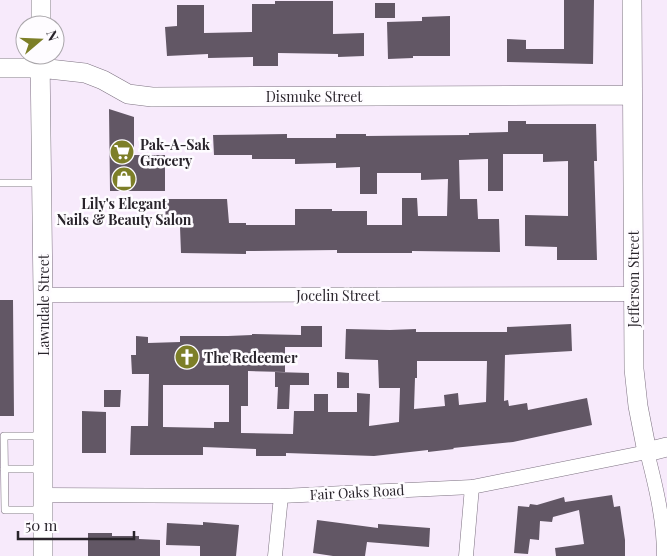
<svg xmlns="http://www.w3.org/2000/svg" width="667" height="556" font-family="'Playfair Display',serif">
<style>
.building{fill:#625765;fill-rule:evenodd}
.lines{fill:none;stroke-linecap:round;stroke-linejoin:round}
.lane-casing{stroke:#7d7281;stroke-width:8}
.street-casing{stroke:#7d7281;stroke-width:15}
.secondary-casing{stroke:#7d7281;stroke-width:20}
.lane{stroke:#fff;stroke-width:7}
.street{stroke:#fff;stroke-width:14}
.secondary{stroke:#fff;stroke-width:19}
.labels{text-anchor:middle;dominant-baseline:central;stroke-width:5;stroke-linejoin:round;paint-order:stroke}
.street-label{font-size:14px;fill:#29242b;stroke:#fefcff}
.poi-label{font-size:14px;font-weight:bold;fill:#29242b;stroke:#fefcff;text-anchor:start}
</style>
<rect width="100%" height="100%" fill="#f7eafb"/>
<path class="building" d="M564,0H594L593,64L507,62V39L526,40V49H564Z
M275,1H333V34L364,33V56L338,57V54L278,53V66H253V57L208,58V54L167,56L165,27L177,26V5H204V33L252,32V4H275Z
M375,3H395V18H375Z
M450,16V56H413V58L388,59L387,22L422,21V17Z
M109,109L134,117V155H165V191H110Z
M508,121H526V124H596L597,161H594L597,260H557V247L525,246V215L568,216V161L543,162V154H503V191H488V159L459,160L460,199H477L478,219H499L500,252L412,251V253H337V250L246,251V254L181,253L180,227H166L165,199H227L229,223H246V225H295V209H332V211H367V225H402V198H417L418,216H447L448,179L421,180V173H377V194H360V167L336,168V163L295,164V159H252V155H214L213,135L287,134V138H336V134H366V136L469,135V133L508,132Z
M0,300H13L14,416H0Z
M571,324L572,351L505,355L504,401L508,400L509,406L527,403L528,410L587,398L592,425L513,442L453,448L454,449L428,452V450L374,456L286,453V456H256V449L203,447V455H130L131,426H148L149,374H132L131,355H136V336L148,337V343L180,342V336H228L252,335V334L301,335V326H322V347H285V372L248,371V406H241V433L293,434L294,411H314V394H328V412H357V393L370,394L369,426L399,422L400,388H379L378,360L345,359L346,329L390,330L416,329V332H507V327ZM417,361H487L486,402L459,405L458,393L444,395L445,406L414,409L415,378H417ZM163,385H229V422H214V428L163,427Z
M275,372L309,373V385H290L289,409H277L278,387H275Z
M337,372L349,373V388H337Z
M104,390H121L120,407H104Z
M82,411L106,412V453H82Z
M612,495L614,507L620,506L625,540V556H556L555,548L584,544L579,510L553,517L552,522L540,521L539,540L530,539L528,554L514,553L518,506L529,507L530,504L537,505L564,497L565,502Z
M317,520L378,528V524L430,528L429,547L367,542L365,556H333L313,553Z
M203,522L239,525L236,556H200V546L166,545L167,523L203,525Z
M88,533H112V536H139V539L160,540V556H88Z"/>
<g class="lines">
<defs>
<path id="lane" d="M0,183H40
M41,436H4L5,510H43
M4,469H41"/>
<path id="street" d="M43,295L633,294
M43,495L281,496L472,487L647,452C656,487 664,520 664,556
M275,556L281,496
M466,556L472,487"/>
<path id="secondary" d="M632,0L634,369L638,406L647,452L667,447
M41,25V0
M40,55L43,295V556
M0,68H40L85,73L103,80L128,94L152,97L632,95"/>
</defs>
<use href="#lane" class="lane-casing"/>
<use href="#street" class="street-casing"/>
<use href="#secondary" class="secondary-casing"/>
<use href="#lane" class="lane"/>
<use href="#street" class="street"/>
<use href="#secondary" class="secondary"/>
</g>
<defs>
<symbol id="supermarket-disc" viewBox="-11 -11 22 22"><circle r="9.5" fill="#7d7f28" stroke="#fefcff"/><path d="M-6-5.5h2.5l.6 2H6L4.5 2H-2.5L-4.4-4H-6ZM-1.5 3.2a1.3 1.3 0 1 0 .1 0ZM3 3.2a1.3 1.3 0 1 0 .1 0Z" fill="#fff"/></symbol>
<symbol id="shop-disc" viewBox="-11 -11 22 22"><circle r="9.5" fill="#7d7f28" stroke="#fefcff"/><path d="M-5-2.5h2.3a2.7 3.5 0 0 1 5.4 0H5L5.5 6h-11ZM-1.5-2.5h3a1.5 2.3 0 0 0-3 0Z" fill="#fff"/></symbol>
<symbol id="church-disc" viewBox="-11 -11 22 22"><circle r="9.5" fill="#7d7f28" stroke="#fefcff"/><path d="M-1.2-6h2.4v3.5h3.3v2.4h-3.3V6h-2.4V-.1h-3.3v-2.4h3.3Z" fill="#fff"/></symbol>
</defs>
<g fill-rule="evenodd">
<use href="#supermarket-disc" x="108" y="138" width="28" height="28"/>
<use href="#shop-disc" x="110" y="165" width="28" height="28"/>
<use href="#church-disc" x="173" y="343" width="28" height="28"/>
</g>
<g class="labels">
<g class="street-label">
<text x="314" y="96">Dismuke Street</text>
<text transform="translate(633 279) rotate(-90)">Jefferson Street</text>
<text x="338" y="295">Jocelin Street</text>
<text transform="translate(43 305) rotate(-90)">Lawndale Street</text>
<text transform="translate(357 492) rotate(-3)">Fair Oaks Road</text>
</g>
<g class="poi-label">
<text x="140" y="144">Pak-A-Sak<tspan x="140" dy="16">Grocery</tspan></text>
<text x="124" y="203" text-anchor="middle">Lily's Elegant<tspan x="124" dy="16">Nails &amp; Beauty Salon</tspan></text>
<text x="204" y="357">The Redeemer</text>
</g>
</g>
<g transform="translate(40 40) rotate(71)"><circle r="24" fill="#fefcff" stroke="#a9a6aa"/>
<path d="M0-4L9 19L0 12L-9 19Z" fill="#7d7f28"/>
<text y="-8" font-size="14" font-weight="bold" text-anchor="middle" fill="#29242b">N</text>
</g>
<path d="M18 531v8h116v-8" fill="none" stroke="#29242b" stroke-width="2.5"/>
<text x="25" y="531" font-size="15" fill="#29242b" stroke="#fefcff" stroke-width="4" paint-order="stroke">50 m</text>
</svg>
